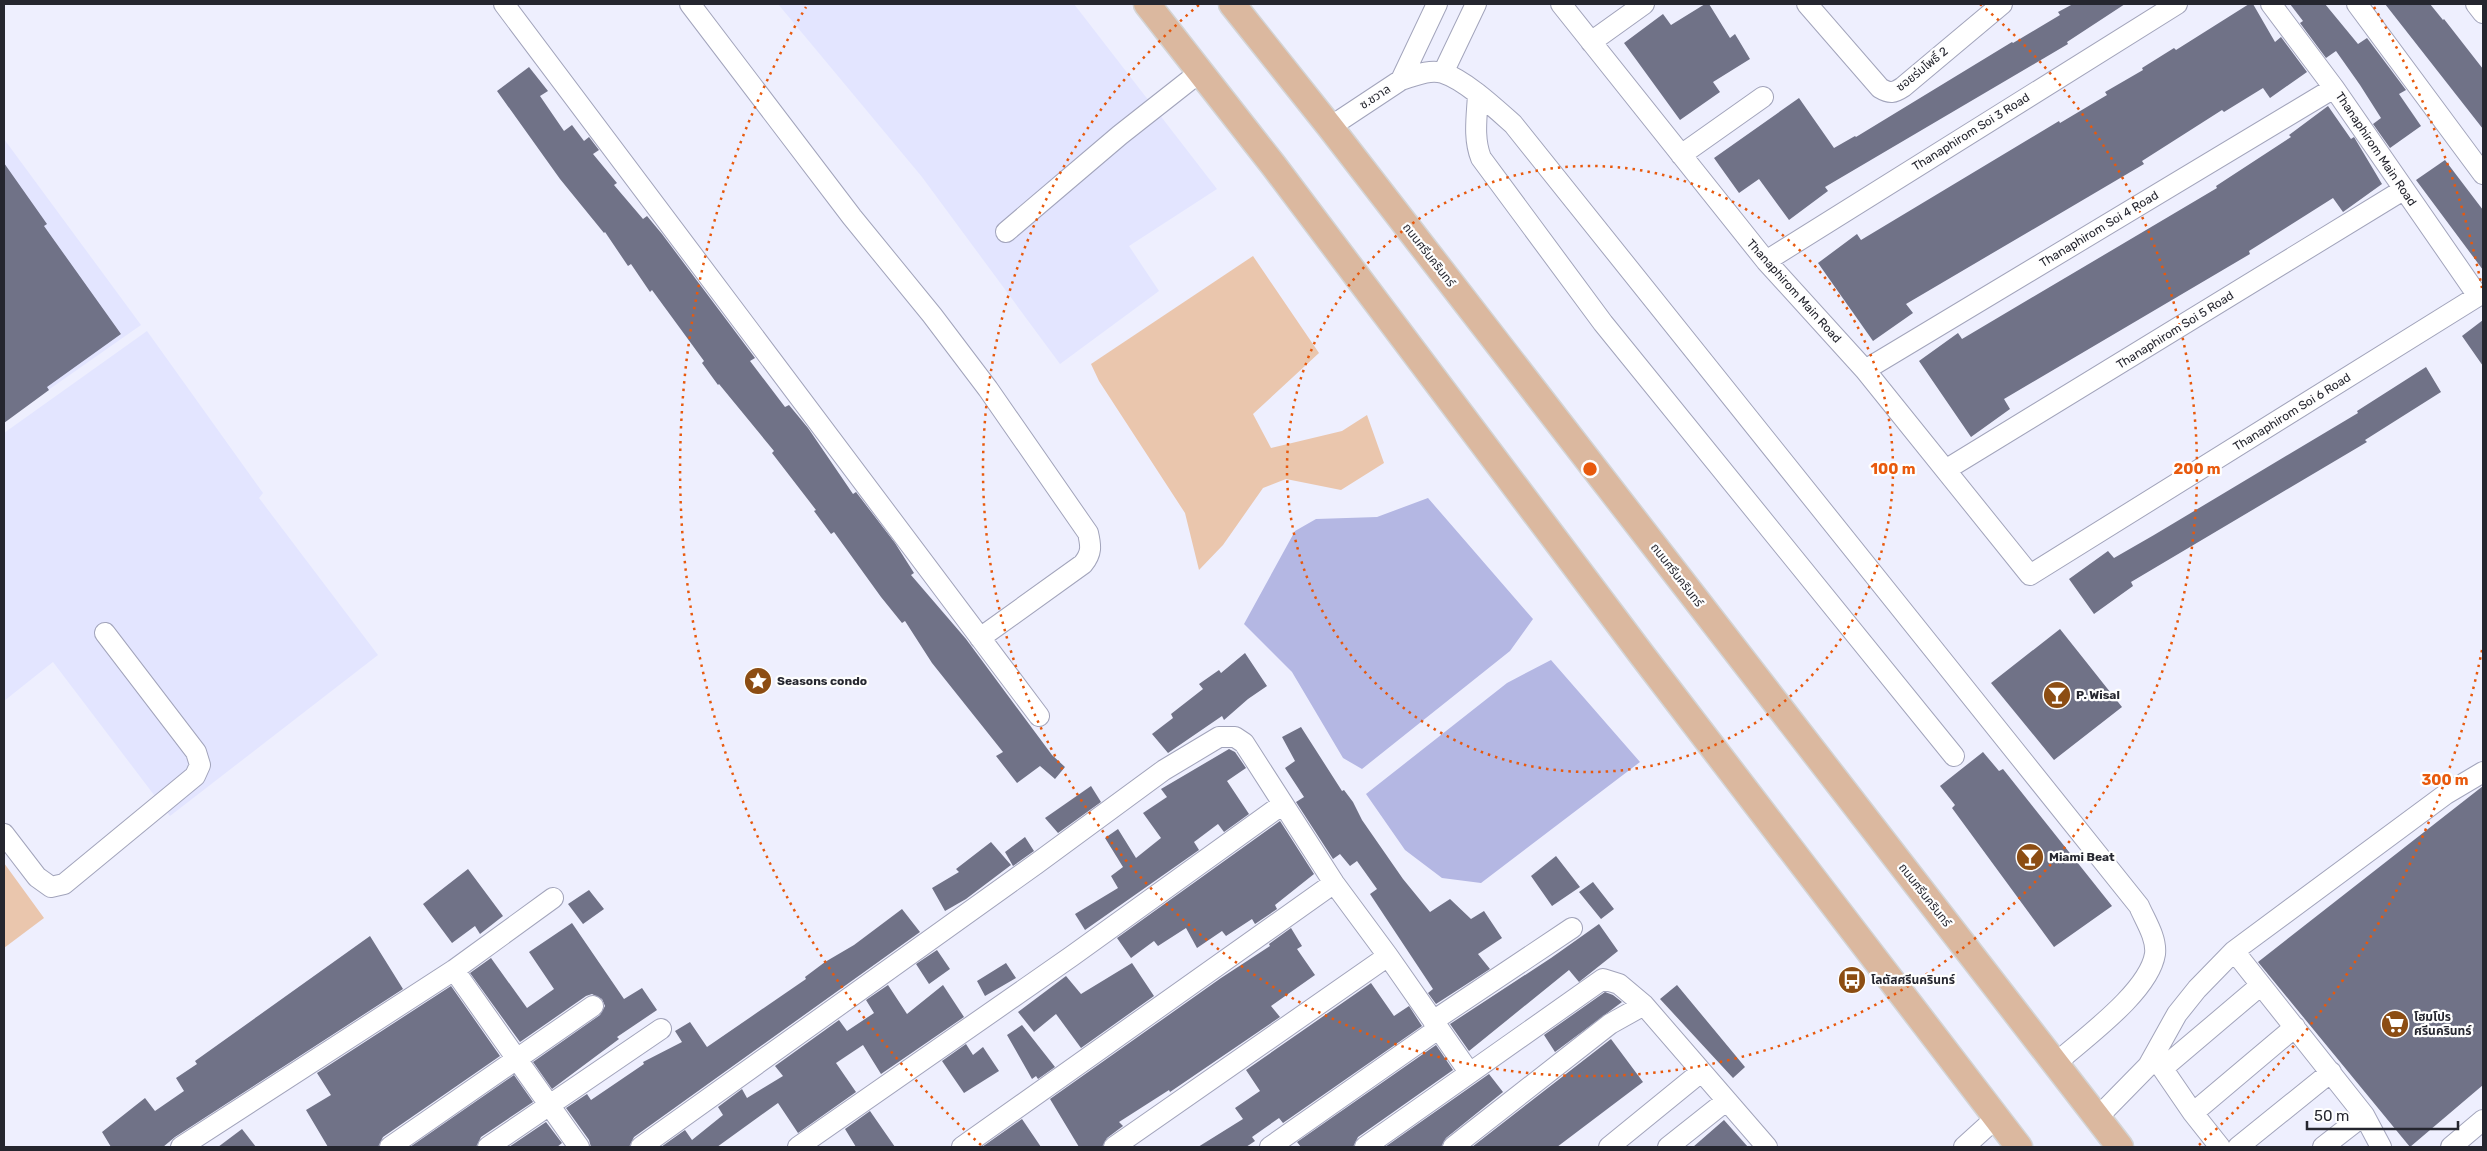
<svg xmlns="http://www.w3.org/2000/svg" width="2487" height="1151" font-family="Rubik,'Noto Sans Thai',sans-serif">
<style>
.built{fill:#e3e5ff}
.green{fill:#eac6ad}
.water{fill:#b4b7e3}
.building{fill:#707287}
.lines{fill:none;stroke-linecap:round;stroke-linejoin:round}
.minor-casing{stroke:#a2a4bb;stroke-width:22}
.major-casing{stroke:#d3d4d5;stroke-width:29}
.minor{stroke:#fff;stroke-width:20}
.major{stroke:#dbb89f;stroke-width:26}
.ring{fill:none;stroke:#e8590c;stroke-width:2.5;stroke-dasharray:2.5 5}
.labels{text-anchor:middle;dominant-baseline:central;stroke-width:4.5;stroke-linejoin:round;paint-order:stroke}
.street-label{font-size:12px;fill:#25262f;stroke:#fefefe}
.poi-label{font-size:12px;font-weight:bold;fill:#25262f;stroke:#fefefe;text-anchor:start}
.centre{fill:#e8590c;stroke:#fefefe;stroke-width:2.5}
.ring-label{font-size:15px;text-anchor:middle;font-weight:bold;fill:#e8590c;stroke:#fefefe;stroke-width:4.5;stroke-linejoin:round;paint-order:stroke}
</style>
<rect width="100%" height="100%" fill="#eeeffe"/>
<path class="built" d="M778,4H1074L1217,189L1129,246L1159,291L1060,364L922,177Z
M4,139L141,325L4,421Z
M147,331L263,493L259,498L378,655L170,816L53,662L4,701V433Z"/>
<path class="green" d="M1253,256L1319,353L1253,414L1271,448L1342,431L1367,415L1384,463L1341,490L1286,479L1263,488L1223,545L1199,570L1185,513L1099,381L1091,364Z
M4,863L44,918L4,948Z"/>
<path class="water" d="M1428,498L1533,619L1510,651L1362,769L1343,758L1292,672L1244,624L1295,531L1316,519L1377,517Z
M1551,660L1640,762L1481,883L1442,878L1405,850L1366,794L1507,683Z"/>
<path class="building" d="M1705,4H1709L1730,38L1735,34L1750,59L1713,82L1720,92L1680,120L1624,43L1663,14L1671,25Z
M2073,4H2125L2067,42L2068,44L1825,187L1828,191L1789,220L1759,179L1739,193L1714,158L1799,98L1834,148L1855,136L1856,137L2012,42L2013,43L2060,15L2058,12Z
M2249,4H2253L2275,42L2281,37L2307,72L2270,98L2263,88L2224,112L2222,110L2142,161L2144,164L1906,304L1913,313L1873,341L1818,263L1857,234L1861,240L2059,121L2060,123L2107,95L2105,92L2143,70L2142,68L2174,48L2176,50Z
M2290,4H2325L2358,44L2367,38L2406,90L2399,94L2421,126L2390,148L2373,124L2381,118L2360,85L2336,51L2326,58L2300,23L2303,21Z
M2385,4H2430L2443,20L2444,19L2483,69V129Z
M529,67L548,91L540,96L564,131L572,125L584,141L589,137L599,150L593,154L617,183L614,185L643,219L647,216L662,234L755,358L750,361L785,407L789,405L808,428L853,494L856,492L895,543L914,573L911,575L966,639L1052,755L1065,767L1055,779L1040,766L1017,783L996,756L1003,752L932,663L905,621L902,623L881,597L834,532L831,534L814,511L816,510L772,453L774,451L719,384L718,385L702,363L704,361L652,290L650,292L631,264L628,266L605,232L604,233L560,179L497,91Z
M2328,106L2351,139L2354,137L2382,184L2343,212L2333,198L2249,251L2250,254L2004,399L2010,409L1971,437L1919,361L1958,333L1962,339L2217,188L2216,186L2291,137L2289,135Z
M2445,160L2483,210V270L2416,180Z
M4,163L47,224L44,226L121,334L47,387L49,390L4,423Z
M2483,320V366L2462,336Z
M2426,367L2441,392L2365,440L2367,442L2131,582L2133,586L2094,614L2069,579L2108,551L2114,558L2154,535L2358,413L2357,411Z
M2060,629L2122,707L2054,760L1991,683Z
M1245,653L1267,686L1248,699L1224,720L1222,716L1168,753L1152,734L1173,718L1171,714L1203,689L1199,684L1219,670L1221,673Z
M1301,727L1342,791L1344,790L1353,802L1362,820L1403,879L1430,912L1450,899L1471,919L1484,911L1502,938L1478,954L1490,969L1436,1004L1428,993L1433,989L1370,894L1377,889L1357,861L1350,866L1340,854L1333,859L1296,802L1304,797L1285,768L1295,761L1282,737Z
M1229,749L1235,752L1246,768L1227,781L1249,814L1224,832L1218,824L1194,842L1199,850L1085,930L1075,914L1118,888L1111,876L1123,867L1105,838L1118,829L1136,858L1161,838L1143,813L1167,797L1161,789Z
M1983,752L1999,771L2003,769L2112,906L2054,947L1952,808L1955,805L1940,786Z
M1091,786L1101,802L1058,833L1045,818Z
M2483,786V1085L2410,1147L2258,962Z
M1280,821L1314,874L1275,905L1277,909L1255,924L1252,919L1226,936L1222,931L1197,948L1186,928L1158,946L1154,941L1131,958L1117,938Z
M1025,837L1034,851L1013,866L1005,852Z
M991,842L1011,865L966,899L945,911L932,888L959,872L956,869Z
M1556,856L1580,887L1552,906L1531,876Z
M468,869L503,916L480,934L475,926L452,943L423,904Z
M1593,882L1614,909L1601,919L1579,892Z
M589,890L604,909L583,924L568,904Z
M902,909L920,932L634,1137L629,1147H591L589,1140L566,1108L587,1094L591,1100L644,1064L643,1062L682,1042L675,1031L690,1022L707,1047L806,979L805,977L825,962L854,945Z
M572,923L624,999L642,988L657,1010L617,1037L619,1039L552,1089L533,1062L600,1015L605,1006L602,999L592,994L586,996L520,1042L470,973L491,958L527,1008L554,989L529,952Z
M1599,924L1618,951L1579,982L1569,970L1469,1051L1450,1024L1551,958Z
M1291,928L1302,946L1297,949L1315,975L1271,1006L1280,1017L1170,1092L1169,1090L1119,1122L1123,1126L1107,1138L1102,1147H1079L1050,1099L1221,978L1270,946L1269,944Z
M370,936L403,989L175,1137L163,1147H111L102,1132L145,1098L155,1111L184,1091L176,1078L197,1064L195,1061Z
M937,950L950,969L929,984L916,964Z
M1006,963L1016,978L985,996L977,981Z
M1132,963L1154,996L1081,1048L1056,1014L1034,1032L1018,1012L1066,976L1081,994Z
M1371,983L1394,1016L1409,1006L1422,1026L1283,1123L1279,1118L1252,1137L1255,1141L1246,1147H1198L1243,1119L1235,1108L1260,1091L1246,1070Z
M888,985L907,1014L943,985L964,1017L881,1074L863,1045L836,1063L856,1092L798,1133L778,1103L717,1147H661L685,1130L692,1140L723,1115L718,1107L742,1089L747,1098L783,1076L775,1066L839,1020L847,1031L874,1013L866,1000Z
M1677,985L1745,1067L1733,1078L1660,999Z
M451,986L500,1056L383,1137L378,1147H328L306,1110L331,1095L317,1073Z
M1605,992L1613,995L1622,1002L1555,1052L1544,1035Z
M1022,1025L1055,1067L1038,1079L1036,1076L1032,1079L1007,1035Z
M1611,1039L1643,1082L1557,1147H1472Z
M966,1044L973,1055L983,1047L999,1071L964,1093L942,1061Z
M1436,1045L1453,1070L1358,1137L1353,1147H1301L1297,1142Z
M1489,1074L1503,1092L1446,1138L1441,1147H1385Z
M514,1075L533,1102L481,1137L476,1147H410Z
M870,1111L895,1147H856L845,1129Z
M1022,1119L1041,1147H982Z
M1724,1120L1748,1147H1693Z
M546,1122L562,1143L557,1147H509Z
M242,1129L256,1147H218Z"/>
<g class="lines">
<defs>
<path id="minor" d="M504,4L1039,716
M690,4L852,217L932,315L988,389L1088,533C1091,546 1092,553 1083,564L980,638
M1561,4L1766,261L1865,370L2030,575L2478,296L2334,88L2271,4
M1807,4L1880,88C1890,94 1894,93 1903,87L2002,4
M2357,4L2483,174
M2476,4L2483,13
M1591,42L1644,4
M1443,73L1476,4
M1401,80C1414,76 1429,69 1443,73C1465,80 1495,108 1513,124L2139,906C2145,920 2157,938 2155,954C2149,992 2084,1038 2055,1064
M1478,94C1477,116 1473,138 1481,158L1603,323L1954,756
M1330,127L1401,80L1437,4
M1681,155L1763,97
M1006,232L1120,135L1200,72
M1766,261L2177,4
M1865,370L2334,88
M1947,469L2403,190
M4,834L37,877L51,887L64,884L195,776L200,765L196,752L105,633
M2234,951L2364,1115L2381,1147
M454,970L579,1147
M1433,1021L1572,928
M2156,1059L2193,1113L2220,1147
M2163,1068L2261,985
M2193,1113L2295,1027
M2097,1118L2148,1066L2177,1014L2197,989L2234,951L2446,794L2483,772
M181,1147L454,970L553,898
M390,1147L593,1006
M488,1147L661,1029
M641,1147L1036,864L1164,770L1219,737H1235L1244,743L1334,883L1388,956L1469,1072
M798,1147L1072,956L1283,804
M962,1147L1334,883
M1114,1147L1388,956
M1270,1147L1438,1029
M1365,1147L1603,979L1619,984L1644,1005L1767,1147
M1453,1147L1610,1024L1644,1005
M1609,1147L1701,1072
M1668,1147L1726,1101
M1964,1147L1996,1118
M2238,1147L2331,1072
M2323,1147L2364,1115
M2451,1147L2483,1120"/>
<path id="major" d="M1147,4L1274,166L1642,655L2019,1147
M1232,4L1330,127L2120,1147"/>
</defs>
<use href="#minor" class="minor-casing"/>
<use href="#major" class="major-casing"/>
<use href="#minor" class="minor"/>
<use href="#major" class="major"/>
</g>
<g class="ring">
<circle cx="1590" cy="469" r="303"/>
<path d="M1980 4A607 607 0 1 1 1200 4"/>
<path d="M2482 650A910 910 0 0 1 2199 1145M981 1145A910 910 0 0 1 806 7M2374 7A910 910 0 0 1 2482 288"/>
</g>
<defs>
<symbol id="sight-disc" viewBox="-11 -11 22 22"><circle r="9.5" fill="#8c4d13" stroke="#fefefe"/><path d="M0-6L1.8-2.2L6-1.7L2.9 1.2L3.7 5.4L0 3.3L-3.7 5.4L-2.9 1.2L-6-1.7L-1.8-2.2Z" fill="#fff"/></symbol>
<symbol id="bar-disc" viewBox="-11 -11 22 22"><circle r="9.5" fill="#8c4d13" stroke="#fefefe"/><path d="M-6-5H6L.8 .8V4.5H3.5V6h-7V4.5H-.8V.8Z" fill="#fff"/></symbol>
<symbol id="bus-disc" viewBox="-11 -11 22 22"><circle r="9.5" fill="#8c4d13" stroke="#fefefe"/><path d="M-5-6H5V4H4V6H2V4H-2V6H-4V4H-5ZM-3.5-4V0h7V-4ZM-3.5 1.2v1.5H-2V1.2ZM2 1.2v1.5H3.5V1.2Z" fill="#fff"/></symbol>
<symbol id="supermarket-disc" viewBox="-11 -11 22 22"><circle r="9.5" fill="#8c4d13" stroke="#fefefe"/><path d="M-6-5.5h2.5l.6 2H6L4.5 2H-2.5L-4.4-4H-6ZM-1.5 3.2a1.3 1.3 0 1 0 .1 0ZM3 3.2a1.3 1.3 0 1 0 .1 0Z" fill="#fff"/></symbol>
</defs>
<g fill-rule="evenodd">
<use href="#sight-disc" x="742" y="665" width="32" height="32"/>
<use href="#bar-disc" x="2041" y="679" width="32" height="32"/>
<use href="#bar-disc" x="2014" y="841" width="32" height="32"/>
<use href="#bus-disc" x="1836" y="964" width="32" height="32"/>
<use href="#supermarket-disc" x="2379" y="1008" width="32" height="32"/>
</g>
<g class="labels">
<g class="street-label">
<text transform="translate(1922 69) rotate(-39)">ซอยร่มโพธิ์ 2</text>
<text transform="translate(1375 97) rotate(-33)">ซ.ชวาล</text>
<text transform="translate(1971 132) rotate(-32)">Thanaphirom Soi 3 Road</text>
<text transform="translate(2376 149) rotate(56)">Thanaphirom Main Road</text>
<text transform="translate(2099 229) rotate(-31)">Thanaphirom Soi 4 Road</text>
<text transform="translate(1429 255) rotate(52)">ถนนศรีนครินทร์</text>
<text transform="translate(1794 291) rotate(48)">Thanaphirom Main Road</text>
<text transform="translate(2175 330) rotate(-32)">Thanaphirom Soi 5 Road</text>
<text transform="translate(2292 412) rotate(-32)">Thanaphirom Soi 6 Road</text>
<text transform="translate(1677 575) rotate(52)">ถนนศรีนครินทร์</text>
<text transform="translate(1925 895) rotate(52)">ถนนศรีนครินทร์</text>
</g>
<g class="poi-label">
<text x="777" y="681">Seasons condo</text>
<text x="2076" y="695">P. Wisal</text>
<text x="2049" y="857">Miami Beat</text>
<text x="1871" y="980">โลตัสศรีนครินทร์</text>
<text x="2414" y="1017">โฮมโปร<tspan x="2414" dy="14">ศรีนครินทร์</tspan></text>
</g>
</g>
<circle cx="1590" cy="469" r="8" class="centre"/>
<g class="ring-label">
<text x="1893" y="474">100 m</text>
<text x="2197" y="474">200 m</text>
<text x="2445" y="785">300 m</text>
</g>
<rect width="2487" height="1151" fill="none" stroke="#25262f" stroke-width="10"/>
<path d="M2307 1121v8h151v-8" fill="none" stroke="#25262f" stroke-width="2.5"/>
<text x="2314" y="1121" font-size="15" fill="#25262f" stroke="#fefefe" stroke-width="4" paint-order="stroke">50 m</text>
</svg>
